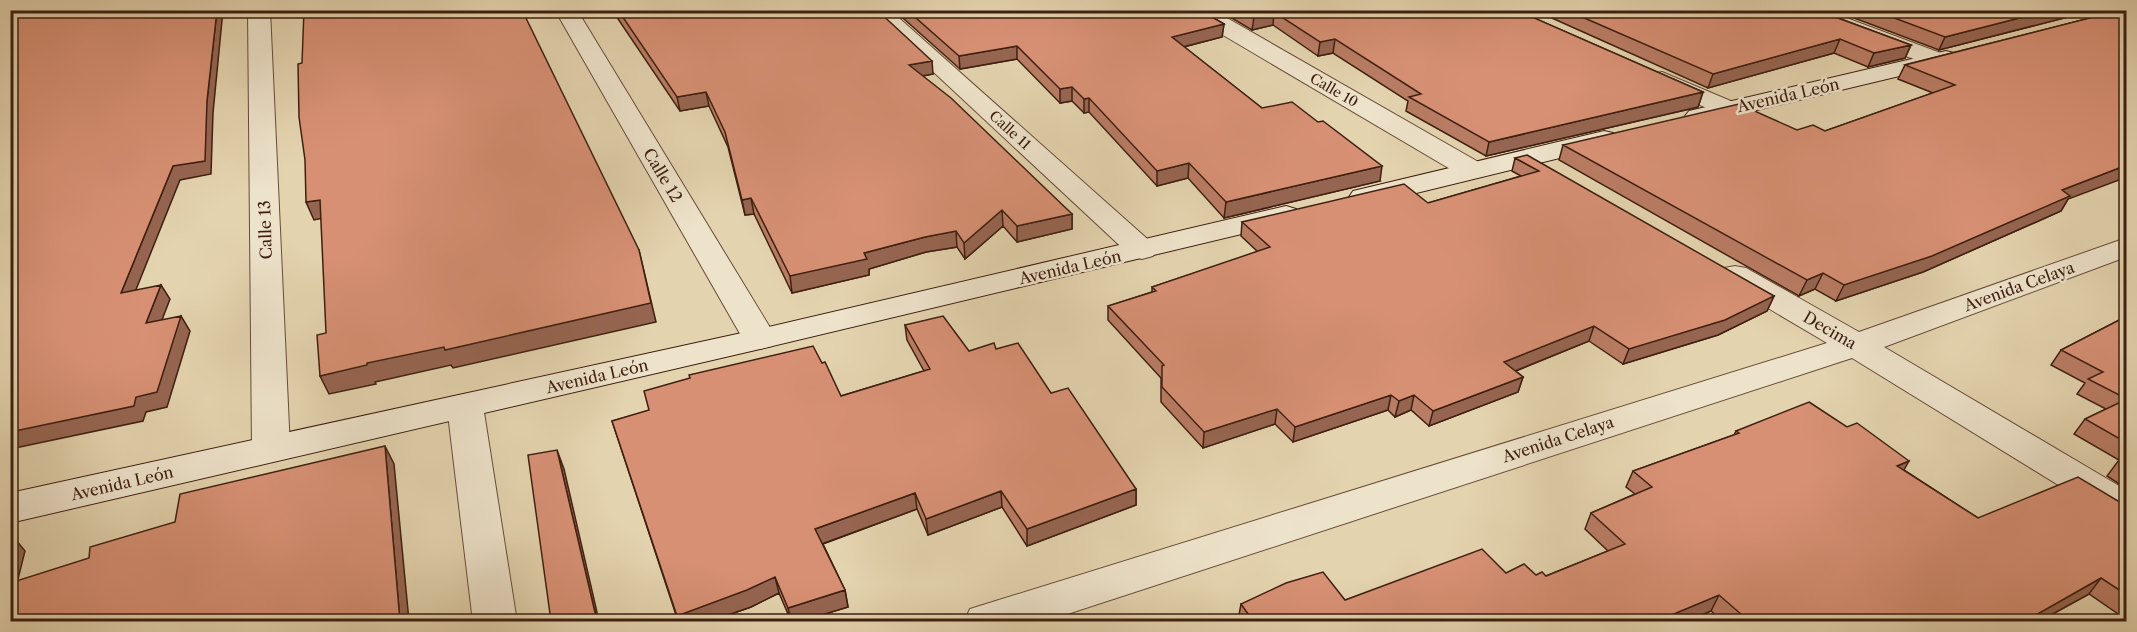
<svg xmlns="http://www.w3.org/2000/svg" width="2137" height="632" font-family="'Libre Caslon Text',serif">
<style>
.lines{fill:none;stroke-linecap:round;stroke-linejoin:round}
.street-casing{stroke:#674c38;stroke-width:2}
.secondary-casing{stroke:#3e1f10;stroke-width:2}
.street{fill:#ede2ca;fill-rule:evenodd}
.secondary{fill:#ede2ca;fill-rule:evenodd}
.wall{fill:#b97c64;stroke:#3e1f10;stroke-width:1.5}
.shaded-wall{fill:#966551;stroke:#3e1f10;stroke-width:1.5}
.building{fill:#d79074;stroke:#3e1f10;stroke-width:1.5}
.labels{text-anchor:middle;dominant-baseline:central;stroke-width:5;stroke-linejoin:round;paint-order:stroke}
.far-street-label{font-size:14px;fill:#3e1f10;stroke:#ede2ca}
.street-label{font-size:16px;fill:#3e1f10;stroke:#ede2ca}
</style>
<rect width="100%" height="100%" fill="#e3d3ae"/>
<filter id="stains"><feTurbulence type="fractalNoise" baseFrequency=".00333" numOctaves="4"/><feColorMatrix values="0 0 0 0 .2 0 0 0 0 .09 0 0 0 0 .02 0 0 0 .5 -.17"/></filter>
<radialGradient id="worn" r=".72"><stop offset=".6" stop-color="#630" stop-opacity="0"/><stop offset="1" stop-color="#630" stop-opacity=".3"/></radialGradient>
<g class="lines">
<defs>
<path id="street" d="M248,10H270L290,449L284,458L271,462L258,458L252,449Z
M555,10H577L777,339L772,346L760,349L748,346L743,339Z
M867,10H890L1153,244L1157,250L1153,256L1142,259L1131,256Z
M1187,10H1213L1482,164L1486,170L1482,176L1472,178L1462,176L1189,15Z
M1793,10H1825L1946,55L1950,60L1946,65L1938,67L1930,65L1795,15Z
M2090,10H2122L2125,15L2122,20C2112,22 2096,20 2090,10Z
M1662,72L1738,104L1742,109L1738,114L1729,117L1720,114L1653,84L1650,79L1653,74Z
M2126,238V257L1884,347L2126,490V523L2112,518L1852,358L1043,622H964L970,609L986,604L1827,343L1724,282L1719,275L1724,268L1735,266L1746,268L1859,332Z
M465,394L478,397L483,406L517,622H473L447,406L452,397Z"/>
<path id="secondary" d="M1946,51L1954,53L1958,58L1954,63L1698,124L1689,121L1685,116L1689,111Z
M1604,131L1613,133L1617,139L1613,145L1363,206L1353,203L1349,197L1353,191Z
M1286,206L1296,209L1301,215L1296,221L760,349L10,523V493L760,329Z"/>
</defs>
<use href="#street" class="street-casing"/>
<use href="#secondary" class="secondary-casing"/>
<use href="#street" class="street"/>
<use href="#secondary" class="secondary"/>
</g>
<path class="wall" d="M612,10H877L933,74L923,76L1072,214V229L1017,242L1003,226L965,259L957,247L926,252L869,269V275L792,293L754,214L745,215L728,147L709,106L680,111Z
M894,10H1200L1224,24L1222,37L1184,47L1262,108L1380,181L1224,218L1188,178L1157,186L1089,112L1084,113L1072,101L1060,103L1017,59L960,69Z
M1218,10H1516L1703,92L1698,107L1486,156L1406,111L1408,101L1333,53L1318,56L1273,25L1252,30Z
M1534,10H1817L1911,45L1905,58L1868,67L1834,53L1708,88Z
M1833,10H2095L1939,50Z
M2121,10L2068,199L2061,211L1923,272L1836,301L1815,289L1799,296L1559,160L1563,145L1797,130L1825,131L1933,93L1898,79L1905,65Z
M1515,158L1774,296L1767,311L1718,335L1623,364L1589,341L1516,371L1523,377L1518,392L1429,426L1411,410L1395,417L1388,410L1293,442L1275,424L1203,448L1161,402V378L1108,320V306L1152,292V287L1258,252L1241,236L1242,222L1428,203L1521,176L1512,171Z
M2127,316V489L2107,476L2119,460L2074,434L2085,419L2106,409L2077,394L2085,383L2051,365L2061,350Z
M905,325L969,351L996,349L1051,393L1136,489V505L1027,546L1002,507L928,535L917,509L823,544L845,590L848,607L802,621H791L779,593L751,607L711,621H678L612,421L822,363L841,396L924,371L907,340Z
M1736,431L1904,470L1978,518L2123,504L2127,505V620L2089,594L2040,621H1722L1711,611L1687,621H1239L1238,620L1241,604L1345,600L1506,573L1546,576L1608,551L1585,529L1591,513L1635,494L1626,487L1633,471L1734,435Z"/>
<path class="shaded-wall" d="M217,10H223L213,113L211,174L180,180L129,307L121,293L173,166L207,101Z
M2051,10H2095L1939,50L1945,37Z
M1274,12L1273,25L1252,30L1254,17Z
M1224,24L1222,37L1171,50L1172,37Z
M1335,39L1333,53L1318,56L1320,42Z
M1840,39L1834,53L1708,88L1713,74Z
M1911,45L1905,58L1868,67L1874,53Z
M1017,46V59L960,69L959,56Z
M932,61L933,74L910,78L909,65Z
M1072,87V101L1060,103V89Z
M706,92L709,106L680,111L677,97Z
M1703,92L1698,107L1486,156L1489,142Z
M1089,98V112L1084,113V99Z
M1189,163L1188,178L1157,186V171Z
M2127,165V177L2068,199L2061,211L1923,272L1836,301L1844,285L2062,190Z
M1382,166L1380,181L1224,218L1226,202Z
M751,198L754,214L745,215L742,200Z
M320,200L328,217L314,220L306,202Z
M1002,210L1003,226L965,259L964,243Z
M1072,214V229L1017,242V226Z
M956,231L957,247L926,252L869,269V275L792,293L790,276L864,253L925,237Z
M639,250L656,322L453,368L451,365L375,382L376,384L329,394L320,376L367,363Z
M1823,273L1815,289L1799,296L1807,280Z
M161,285L170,299L155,338L146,323Z
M1774,296L1767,311L1718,335L1623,364L1629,349Z
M181,316L190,331L167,407L146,412L143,421L10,449V432L136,397Z
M1594,326L1589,341L1500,377L1504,362Z
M1523,377L1518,392L1429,426L1433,411Z
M1391,395L1388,410L1293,442L1295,427Z
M1414,395L1411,410L1395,417L1399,401Z
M1277,409L1275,424L1203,448L1204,432Z
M385,446L394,464L409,621H400Z
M557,450L564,469L599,621H597Z
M1909,461L1900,477L1897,466Z
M1136,489V505L1027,546V529Z
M1001,491L1002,507L928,535L926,519Z
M915,493L917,509L819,545L815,529Z
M10,533L25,551L11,607L10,606Z
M775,577L779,593L751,607L711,621H678L677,616Z
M2101,578L2089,594L2040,621H2025Z
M845,590L848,607L802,621H791L788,608Z
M1719,595L1711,611L1687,621H1657Z"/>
<path class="building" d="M10,10H217L207,101L205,161L173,166L121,293L161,285L146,323L181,316L157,392L136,397L134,406L10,432Z
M304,10H522L639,250L651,303L445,350L444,347L367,363V365L320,376L317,335L326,333L320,200L306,202L305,160L299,117L298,64L302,63Z
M618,10H877L932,61L909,65L951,98L1072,214L1017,226L1002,210L964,243L956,231L925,237L864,253L867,259L790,276L751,198L742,200L725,132L706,92L677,97Z
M907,10H1200L1224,24L1172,37L1262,108L1292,102L1318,122L1323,121L1382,166L1226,202L1189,163L1157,171L1089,98L1084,99L1072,87L1060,89L1017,46L959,56Z
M1242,10H1516L1703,92L1489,142L1409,97L1421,94L1335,39L1320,42L1274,12L1254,17Z
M1566,10H1816L1911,45L1874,53L1840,39L1713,74Z
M1873,10H2051L1945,37Z
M2121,10H2127V165L2062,190L2070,196L1932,256L1844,285L1823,273L1807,280L1563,145L1739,104L1797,130L1813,125L1825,131L1955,85L1905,65Z
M1527,155L1774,296L1725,320L1629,349L1594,326L1504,362L1523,377L1433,411L1414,395L1399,401L1391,395L1295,427L1277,409L1204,432L1162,387V366L1164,365L1108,306L1156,291L1152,287L1270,247L1242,222L1404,184L1428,203L1539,171L1515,158Z
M943,316L969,351L994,343L996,349L1018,343L1051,393L1068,388L1136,489L1027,529L1001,491L926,519L915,493L815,529L845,590L788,608L775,577L747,590L677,616L612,421L649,410L644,391L690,378L689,375L813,346L822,363L825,362L841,396L930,369L905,325Z
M2127,316V399L2088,379L2103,372L2061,350Z
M2127,399V443L2085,419Z
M1809,402L1847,427L1857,423L1909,461L1897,466L1978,518L2078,477L2123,504L2127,505V595L2101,578L2025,621H2026H1749L1719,595L1657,621H1253L1241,604L1286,583L1323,572L1345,600L1482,549L1506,573L1524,564L1536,575L1542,572L1546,576L1625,544L1591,513L1652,487L1633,471L1739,433L1736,431Z
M385,446L400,621H10V583L89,558L90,547L175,522L180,494Z
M557,450L597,621H551L528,455Z
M2127,457V465L2119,460Z"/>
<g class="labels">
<g class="far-street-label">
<text transform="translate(1334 90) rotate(30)">Calle 10</text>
<text transform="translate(1010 130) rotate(42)">Calle 11</text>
</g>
<g class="street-label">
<text transform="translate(1788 95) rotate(-13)">Avenida León</text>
<text transform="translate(663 175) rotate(59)">Calle 12</text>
<text transform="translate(265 230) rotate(-92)">Calle 13</text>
<text transform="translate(1070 267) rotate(-13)">Avenida León</text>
<text transform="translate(2019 286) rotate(-20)">Avenida Celaya</text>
<text transform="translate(1830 330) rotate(30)">Decima</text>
<text transform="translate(597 376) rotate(-13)">Avenida León</text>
<text transform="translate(1558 439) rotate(-18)">Avenida Celaya</text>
<text transform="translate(122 483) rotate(-13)">Avenida León</text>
</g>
</g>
<rect width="2137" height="632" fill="none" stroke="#e3d3ae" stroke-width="36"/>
<rect x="12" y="12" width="2113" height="608" fill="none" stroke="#3e1f10" stroke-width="3"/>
<rect x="18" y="18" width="2101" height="596" fill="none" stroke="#3e1f10" stroke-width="1.5"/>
<rect width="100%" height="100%" filter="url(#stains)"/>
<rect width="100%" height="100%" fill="url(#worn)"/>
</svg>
